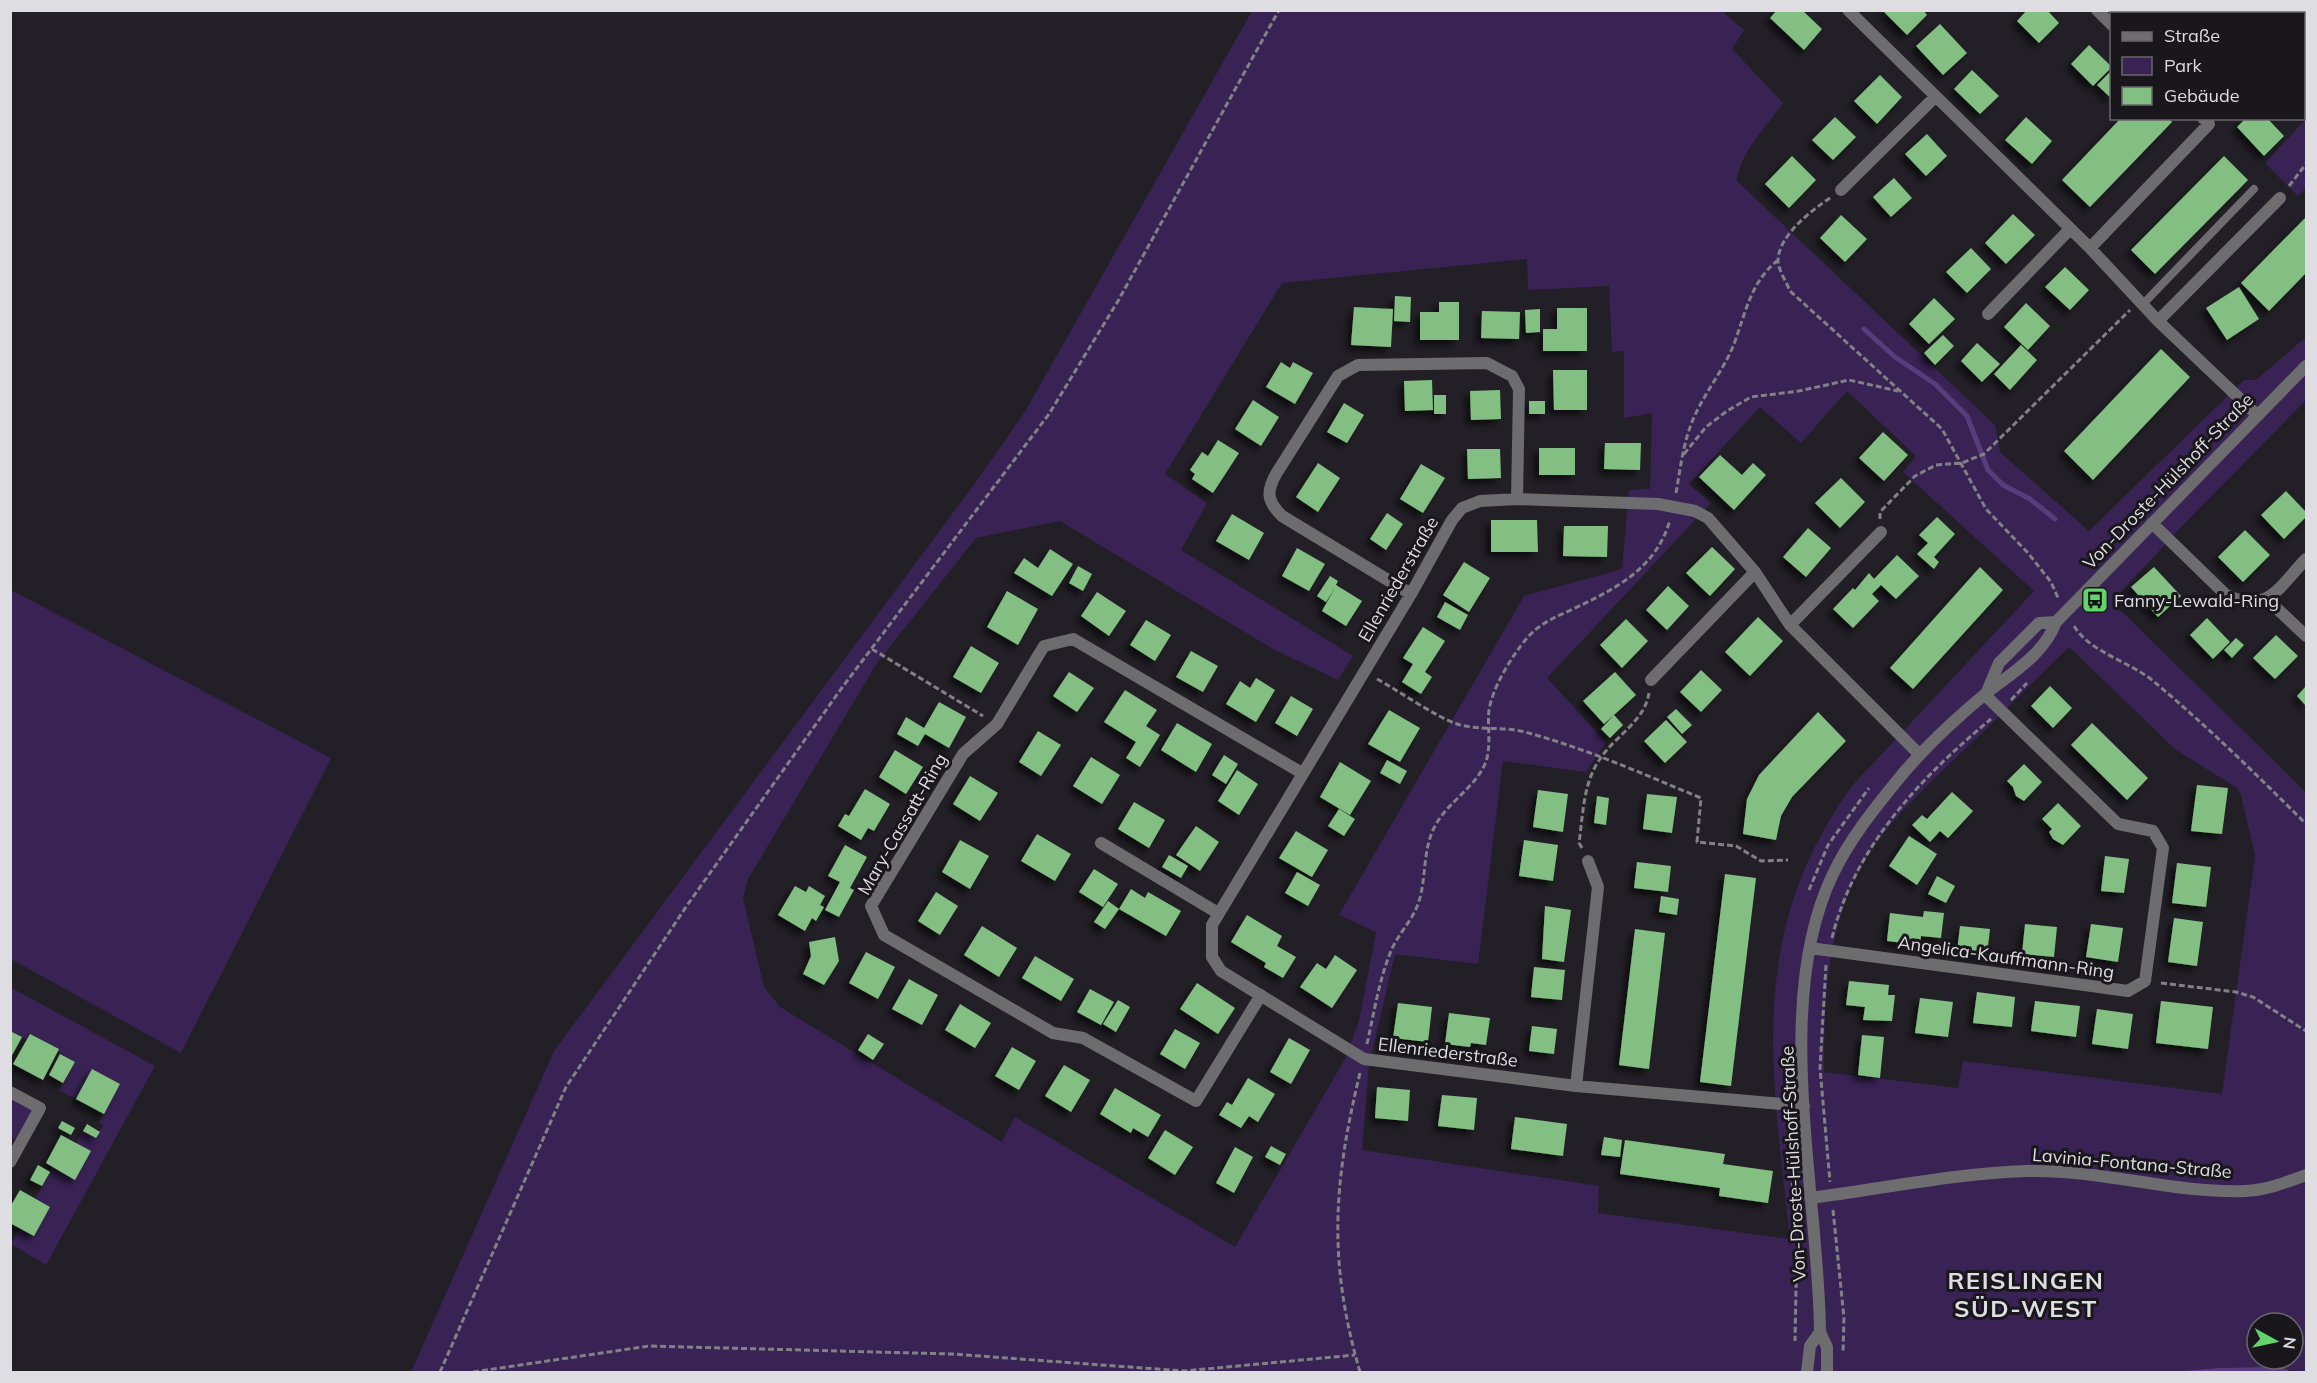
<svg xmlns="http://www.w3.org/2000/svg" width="2317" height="1383" font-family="Mulish,sans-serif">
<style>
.green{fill:#392254;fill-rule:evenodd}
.water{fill:#593c7b}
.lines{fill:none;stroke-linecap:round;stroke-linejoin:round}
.stream{stroke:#593c7b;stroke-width:5}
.building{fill:#83bf83;filter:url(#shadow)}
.path{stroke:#828186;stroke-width:3;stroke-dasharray:6 3;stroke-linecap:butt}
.service{stroke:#6d6c6f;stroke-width:8}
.minor{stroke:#6d6c6f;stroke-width:12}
.labels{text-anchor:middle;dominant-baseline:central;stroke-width:6;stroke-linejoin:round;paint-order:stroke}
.street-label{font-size:18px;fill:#dedde1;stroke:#19171c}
.poi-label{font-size:18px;fill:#dedde1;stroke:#19171c;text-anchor:start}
.district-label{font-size:24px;font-weight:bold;letter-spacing:1.5px;fill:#dedde1;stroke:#19171c}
</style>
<defs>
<filter id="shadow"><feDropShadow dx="-5" dy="5" stdDeviation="3" flood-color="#0009"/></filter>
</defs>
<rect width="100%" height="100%" fill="#222026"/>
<path class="green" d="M1252,11H1722L1744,30L1732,49L1783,103C1766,127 1740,152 1737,181L1995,425L2000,452L2089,531L2244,380H2256L2306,337V400L2181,527L2112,602L2306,792V1372L2267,1367L2218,1368L2173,1372H411L554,1051L978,479L1026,410ZM1527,259L1528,290L1609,286L1612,352L1624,351V418L1652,413L1650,489L1629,490L1622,569L1524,596L1339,915L1376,932L1359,1021L1345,1059L1235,1247L1015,1117L1002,1142L780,1007L764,987L743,898L748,879L877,663L976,538L1060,521L1275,650L1338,680L1353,656L1181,550L1207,503L1165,474L1282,283ZM1847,391L1916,456L1903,472L2034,591L1851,787C1745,937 1772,1069 1790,1239L1598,1213L1599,1186L1362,1150L1369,1065L1395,954L1478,964L1503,761L1586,772L1606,742L1547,678L1711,503L1689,484L1760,407L1801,443ZM2069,647L2176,750L2237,788L2241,795L2255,856L2222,1094L1963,1061L1958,1088L1824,1072C1824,1007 1826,941 1854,881C1878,829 1924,789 1965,749C2000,716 2034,681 2069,647ZM2257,1323H2293V1359H2257Z
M2217,11H2306V99L2304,96V14H2220Z
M2306,119V188L2298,196L2265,163Z
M11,590L331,758L181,1053L11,959Z
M10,987L155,1066L46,1265L11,1244L20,1228L34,1235L50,1207L35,1199L53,1167L75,1179L76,1143L83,1131L96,1138L103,1125L99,1122L120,1084L76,1099L59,1090L75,1062L30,1034L26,1040L11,1031Z
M10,1094L36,1108L18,1141L11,1137Z"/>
<path class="water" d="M2267,1367L2283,1368L2292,1372H2173L2218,1368Z"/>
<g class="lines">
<path class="stream" d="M1864,329L1895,357L1935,384L1967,416L1988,470L2003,485L2030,499L2055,519"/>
</g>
<path class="building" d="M1777,10H1802L1822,29L1804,50L1770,18Z
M1882,10H1923L1927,15L1907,35Z
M2027,10H2047L2059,23L2039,43L2017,21Z
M2125,10H2161L2164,14H2128Z
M1940,24L1967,53L1943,75L1916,46Z
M2089,45L2112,67L2093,86L2071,64Z
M1972,70L1999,96L1980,114L1954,89Z
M2112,70V99L2097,85Z
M1880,75L1902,97L1877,124L1854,101Z
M1835,117L1856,137L1833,160L1812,140Z
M2026,117L2052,141L2032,164L2005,140Z
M2121,118H2169L2172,122L2090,207L2062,180Z
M2246,118H2267L2284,136L2264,156L2237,127Z
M1927,134L1947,156L1926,176L1905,154Z
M1792,156L1816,180L1789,208L1765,184Z
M2224,156L2248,180L2155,274L2131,250Z
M1894,178L1912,198L1891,217L1873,197Z
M2013,214L2035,235L2006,264L1985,243Z
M1841,215L1867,239L1845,262L1820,238Z
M2306,217V273L2269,311L2241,283Z
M1971,248L1991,269L1967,293L1946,272Z
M2065,267L2089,290L2070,310L2045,287Z
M2239,287L2259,319L2227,340L2206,308Z
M1395,296L1411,297L1410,322L1394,321Z
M1934,298L1955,319L1929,344L1909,324Z
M1439,302H1459V340H1420V312H1439Z
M2026,303L2050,326L2028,350L2004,327Z
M1354,307L1393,309L1391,347L1351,345Z
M1557,308H1587V351H1543V329H1557Z
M1540,309V332L1526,333L1525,310Z
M1482,311L1520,312L1519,339L1481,338Z
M1943,335L1954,346L1935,365L1924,353Z
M1977,343L2000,364L1982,382L1961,361Z
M2021,345L2037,360L2010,390L1994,374Z
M2161,349L2190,377L2093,480L2064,451Z
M1281,362L1290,368L1293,362L1313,373L1295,404L1266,387Z
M1553,370H1587V410H1554Z
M1432,380L1433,410L1405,411L1404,381Z
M1500,390L1501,419L1471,420L1470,391Z
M1434,395H1446V414H1434Z
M1253,400L1279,417L1261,446L1235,429Z
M1529,401H1545V414H1529Z
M1344,403L1364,415L1347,443L1327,432Z
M1883,432L1908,455L1884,481L1859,458Z
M1218,440L1239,453L1213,493L1192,479L1195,474L1190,470L1202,452L1208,456Z
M1605,443H1641L1640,470L1604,469Z
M1539,448H1575V475H1539Z
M1467,449H1500L1501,478L1468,479Z
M1720,455L1742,475L1753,463L1766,475L1734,510L1699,477Z
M1318,463L1340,478L1318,512L1296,497Z
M1421,464L1445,478L1423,513L1400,499Z
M1841,478L1865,502L1840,528L1815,503Z
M2286,491L2306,512V517L2284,539L2261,515Z
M1387,513L1403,524L1386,550L1370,539Z
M1232,514L1264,533L1249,560L1216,541Z
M1937,517L1955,534L1934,557L1939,562L1934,569L1917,554L1928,543L1919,535Z
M1491,520H1537L1538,552H1491Z
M1564,526H1608L1607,557L1563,556Z
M1808,528L1831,548L1806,577L1783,557Z
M2245,530L2270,555L2243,582L2218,557Z
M1712,547L1735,569L1710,596L1686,573Z
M1297,548L1325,564L1309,591L1282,576Z
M1050,549L1073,564L1052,596L1014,573L1024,558L1038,568Z
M1897,555L1919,576L1896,599L1881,585L1872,594L1879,601L1853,628L1833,609L1853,588L1855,590L1869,573L1874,579Z
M1464,562L1490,578L1469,612L1443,595Z
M1078,566L1092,574L1083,591L1069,583Z
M1980,567L2003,590L1913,689L1890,668Z
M2154,567L2181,596L2158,617L2131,587Z
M1330,576L1338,581L1336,585L1362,601L1346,626L1322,611L1335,588L1326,602L1317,596Z
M1668,586L1689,606L1667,630L1646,610Z
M1007,591L1038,609L1018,645L987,627Z
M1097,592L1126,611L1109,636L1081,616Z
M1445,602L1468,615L1460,630L1437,617Z
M1758,617L1783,641L1750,676L1725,652Z
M2207,618L2230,642L2213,659L2190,635Z
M1626,619L1648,641L1622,668L1600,645Z
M1146,620L1171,635L1155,661L1130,645Z
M1423,627L1445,641L1425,672L1432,677L1421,694L1402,682L1413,664L1403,658Z
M2276,635L2298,656L2275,679L2253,658Z
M2236,638L2244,645L2232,658L2224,650Z
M971,646L999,663L981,693L953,677Z
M1191,651L1218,666L1203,692L1176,677Z
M1701,670L1722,690L1701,712L1680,692Z
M1069,672L1094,688L1077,712L1053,696Z
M1615,672L1636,695L1604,724L1583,701Z
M1256,678L1275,690L1256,722L1226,704L1240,681L1250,688Z
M2050,686L2072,708L2053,728L2031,706Z
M2306,686V706L2297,696Z
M1125,690L1157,710L1146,726L1160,735L1140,767L1126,758L1136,742L1104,722Z
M1291,696L1313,709L1297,736L1275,723Z
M939,702L966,717L949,748L925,734L918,746L897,734L906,717L924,728Z
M1676,709L1692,725L1682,734L1667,717Z
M1389,710L1420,728L1400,762L1368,744Z
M1818,712L1846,741L1792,797L1781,816L1776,840L1743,834L1747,799L1759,775Z
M1614,715L1623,725L1610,738L1601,729Z
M1666,720L1687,742L1665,763L1644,741Z
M1177,723L1212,744L1196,772L1161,750Z
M2092,723L2148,778L2127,800L2071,745Z
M1038,731L1061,745L1041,776L1019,762Z
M895,750L923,767L906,794L879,777Z
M1224,755L1238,764L1226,784L1212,775Z
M1091,757L1120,775L1102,804L1073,786Z
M1387,760L1407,771L1400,784L1380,773Z
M1340,762L1371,781L1350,815L1320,797Z
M2024,764L2042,782L2024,801L2016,796L2013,787L2007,781Z
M1237,770L1258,784L1239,815L1218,801Z
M970,776L998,793L980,821L953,804Z
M2197,785L2228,788L2222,834L2191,831Z
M865,789L890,804L874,831L868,828L861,840L838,826L845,814L849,816Z
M1538,790L1568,794L1563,832L1533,827Z
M1952,792L1973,811L1948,838L1940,831L1930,842L1912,825L1922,815L1927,819Z
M1647,794L1677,797L1672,833L1643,829Z
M1597,796L1609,798L1606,825L1594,823Z
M1134,802L1165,820L1149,848L1118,829Z
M2058,803L2081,826L2063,845L2053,839L2049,832L2052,829L2042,819Z
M1339,809L1355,819L1344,836L1328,826Z
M1196,826L1219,842L1200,871L1176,855Z
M1296,831L1328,850L1312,877L1279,858Z
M1037,834L1071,854L1055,881L1021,861Z
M1909,836L1937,854L1917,885L1889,866Z
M960,840L989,856L970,889L942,872Z
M1524,840L1558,845L1553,881L1519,876Z
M845,845L867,857L850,888L854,890L839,917L825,910L840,882L828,876Z
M1169,855L1188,866L1181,878L1162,867Z
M2105,856L2129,859L2124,893L2101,891Z
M1637,862L1671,866L1668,892L1634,888Z
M2177,863L2211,867L2206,907L2172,903Z
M1094,869L1118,884L1103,907L1079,892Z
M1297,872L1320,885L1308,906L1285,893Z
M1725,874L1756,878L1731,1086L1700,1082Z
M1937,876L1955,886L1946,903L1928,894Z
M795,886L806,892L809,886L825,896L820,905L824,907L816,921L812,918L805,931L778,915Z
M1131,889L1145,898L1148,892L1181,911L1166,936L1119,909Z
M936,892L958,906L940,935L918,921Z
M1661,896L1679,899L1677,915L1659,912Z
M1108,901L1119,909L1105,929L1094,922Z
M1545,906L1571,910L1564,962L1542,959Z
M1924,911L1944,913L1941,938L1921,936L1920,945L1887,941L1890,913L1923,917Z
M1247,915L1282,936L1277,946L1296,957L1283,978L1264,967L1266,963L1231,942Z
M2174,918L2203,922L2197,966L2168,962Z
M2025,924L2057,927L2054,957L2022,954Z
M2091,924L2123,928L2118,962L2086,957Z
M982,926L1017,948L999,977L964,955Z
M1960,926L1990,929L1987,955L1957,951Z
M1635,929L1665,933L1649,1069L1619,1065Z
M835,937L839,961L824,985L803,974L811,956L809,942Z
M866,952L895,967L878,999L849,983Z
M1335,955L1357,970L1332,1008L1300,987L1317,963L1326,969Z
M1035,956L1074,979L1061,1001L1022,978Z
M1534,967L1565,970L1562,1000L1531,997Z
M909,979L938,995L922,1025L892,1009Z
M1849,981L1889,985L1888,995H1895L1892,1021L1863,1020L1865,1007L1846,1005Z
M1197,983L1235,1008L1218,1034L1180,1009Z
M1090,989L1114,1002L1101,1025L1077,1012Z
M1977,992L2015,997L2012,1027L1973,1023Z
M1920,998L1953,1002L1948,1037L1915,1033Z
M1118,1000L1130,1007L1116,1032L1103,1024Z
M2035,1001L2080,1006L2076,1037L2031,1031Z
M2161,1001L2213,1007L2208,1049L2156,1043Z
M1398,1003L1432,1007L1428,1042L1393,1038Z
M960,1004L991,1023L975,1048L945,1030Z
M2097,1009L2133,1014L2128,1049L2092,1044Z
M1449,1013L1490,1018L1486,1045L1471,1043L1470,1047L1445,1044Z
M1532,1026L1557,1029L1554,1054L1529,1051Z
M1175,1029L1200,1043L1185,1069L1160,1054Z
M10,1031L22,1037L10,1059Z
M30,1034L59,1049L43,1080L13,1064Z
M868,1034L884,1044L873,1060L858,1050Z
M1862,1035L1884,1037L1880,1078L1858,1075Z
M1289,1038L1310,1050L1291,1084L1270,1072Z
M1012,1047L1036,1061L1019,1090L995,1076Z
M60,1054L75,1062L63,1083L49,1075Z
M1064,1065L1090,1080L1071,1112L1045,1096Z
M92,1069L120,1084L104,1114L76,1099Z
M1248,1078L1275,1094L1258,1122L1249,1116L1241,1128L1219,1115L1227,1102L1232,1105Z
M1377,1087L1410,1090L1408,1121L1375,1118Z
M1115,1088L1161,1115L1148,1137L1133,1128L1131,1133L1100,1114Z
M1442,1095L1477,1098L1474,1130L1438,1126Z
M1515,1117L1567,1124L1563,1156L1511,1149Z
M62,1121L75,1128L71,1135L58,1128Z
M87,1124L100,1132L96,1138L83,1131Z
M1165,1130L1193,1147L1175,1175L1148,1158Z
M61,1135L91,1151L75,1180L46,1163Z
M1604,1137L1622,1140L1620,1157L1601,1155Z
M1625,1140L1725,1154L1723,1164L1773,1171L1768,1203L1719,1196L1720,1188L1620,1174Z
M1271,1146L1286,1154L1280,1165L1265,1157Z
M1235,1147L1253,1157L1234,1193L1216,1183Z
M38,1165L50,1172L42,1186L30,1180Z
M20,1190L50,1207L34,1236L10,1223V1207Z"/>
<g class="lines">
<path class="path" d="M2235,10L2237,14
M2304,55L2306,34
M2304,64L2306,69
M2289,186L2306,164
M1830,198C1812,210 1779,235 1778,260C1778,270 1787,283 1790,291L1942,429L1986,509L2028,553L2051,582L2059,600
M1684,454L1706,427L1727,411L1751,397L1799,391L1849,380L1898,391
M1676,493C1681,465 1684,435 1698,409C1709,387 1725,367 1734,344C1746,312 1750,283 1778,260
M1880,519V512L1915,476L1936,465L1962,463L1984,454L2130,310
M2074,626C2090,652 2128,661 2152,680C2206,725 2256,774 2306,824
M872,649L983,716
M1377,679C1399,691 1436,717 1457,724C1479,731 1502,726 1525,732C1585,748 1643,774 1701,798L1697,842L1736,846L1761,861L1788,860
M2011,700L2027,683
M1582,848L1579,843C1583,815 1583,783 1600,759C1615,736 1645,721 1649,693
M1809,890L1828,845L1869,788
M1832,938C1854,847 1921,777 1991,719
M1826,965L1820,1068L1830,1182
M2161,983L2236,992L2253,997L2306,1031
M1367,1044C1374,1013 1379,980 1391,951C1398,934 1412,921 1418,904C1427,879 1422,852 1434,828C1446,803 1474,789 1485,764C1492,747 1487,727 1489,710C1493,686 1512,656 1527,638C1540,623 1556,617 1573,609C1615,589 1656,569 1670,520
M1791,1165L1797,1239L1795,1341
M1833,1210L1844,1318L1843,1352
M440,1372L566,1087L688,904L841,689L1049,414L1118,301L1279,10
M473,1372L649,1346L952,1354L1184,1371L1355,1355
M1360,1372C1328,1262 1333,1184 1360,1073"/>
<path class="service" d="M2143,304L2254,189"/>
<path class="minor" d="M1848,10L2090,248L2158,321L2257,415
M2097,10L2112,25
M1841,190L1935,97
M2090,248L2209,124L2203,118
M1988,314L2070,229
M2158,321L2280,198
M2152,523L2226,595C2268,615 2279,587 2306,559
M1411,594L1282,516C1267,501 1266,492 1276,474L1338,376L1358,365L1487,363L1512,376L1519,389L1517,499
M2267,599L2306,636
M1790,625L1881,532
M1651,680L1755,572
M1986,694L1999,663L2039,623L2056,622
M1101,843L1218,913
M1810,948L2128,991L2145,981L2163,848L2153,831L2118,824L1985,695
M1261,995L1196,1101L1083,1038L1053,1033L884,935L871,906L963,754L997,724L1044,646L1073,639L1302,773
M1576,1086L1598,887L1588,861
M10,1092L40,1108L10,1162
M1804,1106L1576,1086L1364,1059L1221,971L1212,957V925L1411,594L1452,520L1462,508L1480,501L1517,499L1658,504L1695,511L1708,518L1755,572L1790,625L1919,754
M1810,1198C1882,1189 1955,1173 2027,1171C2101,1169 2175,1194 2245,1191C2267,1190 2287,1182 2306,1175
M1807,1372L1810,1346L1820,1332
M1827,1372V1347L1820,1332C1819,1194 1771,1002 1833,874C1850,838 1875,808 1900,777C1925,747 1954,720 1984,695C2010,674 2044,655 2056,622L2306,366"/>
</g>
<defs>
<symbol id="bus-square" viewBox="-11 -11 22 22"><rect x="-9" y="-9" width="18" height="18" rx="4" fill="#62d469" stroke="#19171c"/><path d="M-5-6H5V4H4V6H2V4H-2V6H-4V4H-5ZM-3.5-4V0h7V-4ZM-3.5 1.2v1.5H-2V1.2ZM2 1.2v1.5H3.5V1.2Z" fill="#111"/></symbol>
</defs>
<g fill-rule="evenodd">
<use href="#bus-square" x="2080" y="585" width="30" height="30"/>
</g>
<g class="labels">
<g class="street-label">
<text transform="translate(2168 481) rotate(-46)">Von-Droste-Hülshoff-Straße</text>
<text transform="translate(1398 579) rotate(-60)">Ellenriederstraße</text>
<text transform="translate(902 824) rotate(-60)">Mary-Cassatt-Ring</text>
<text transform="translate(2006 957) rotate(8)">Angelica-Kauffmann-Ring</text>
<text transform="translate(1448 1052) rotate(7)">Ellenriederstraße</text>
<text transform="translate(2132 1163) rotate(5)">Lavinia-Fontana-Straße</text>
<text transform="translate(1793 1164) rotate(-93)">Von-Droste-Hülshoff-Straße</text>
</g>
<g class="poi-label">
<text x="2114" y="600">Fanny-Lewald-Ring</text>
</g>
<g class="district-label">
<text x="2026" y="1280">REISLINGEN<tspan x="2026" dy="28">SÜD-WEST</tspan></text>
</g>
</g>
<rect width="2317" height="1383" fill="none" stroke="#dedde1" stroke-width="24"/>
<rect x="2110" y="12" width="195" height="108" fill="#19171c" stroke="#68666b" stroke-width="1.5"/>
<rect x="2122" y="32" width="30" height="9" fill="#6d6c6f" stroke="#68666b" stroke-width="1.5"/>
<text x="2164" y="42" font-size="18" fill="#dedde1">Straße</text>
<rect x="2122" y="57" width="30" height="18" fill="#392254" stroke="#68666b" stroke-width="1.5"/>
<text x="2164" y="72" font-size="18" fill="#dedde1">Park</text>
<rect x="2122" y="87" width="30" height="18" fill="#83bf83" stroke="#68666b" stroke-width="1.5"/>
<text x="2164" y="102" font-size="18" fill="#dedde1">Gebäude</text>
<g transform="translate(2275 1341) rotate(98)"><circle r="28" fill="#19171c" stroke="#68666b" stroke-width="1.5"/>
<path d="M0-4.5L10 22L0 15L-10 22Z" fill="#62d469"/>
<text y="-9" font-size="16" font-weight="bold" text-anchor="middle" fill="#dedde1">N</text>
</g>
</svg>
